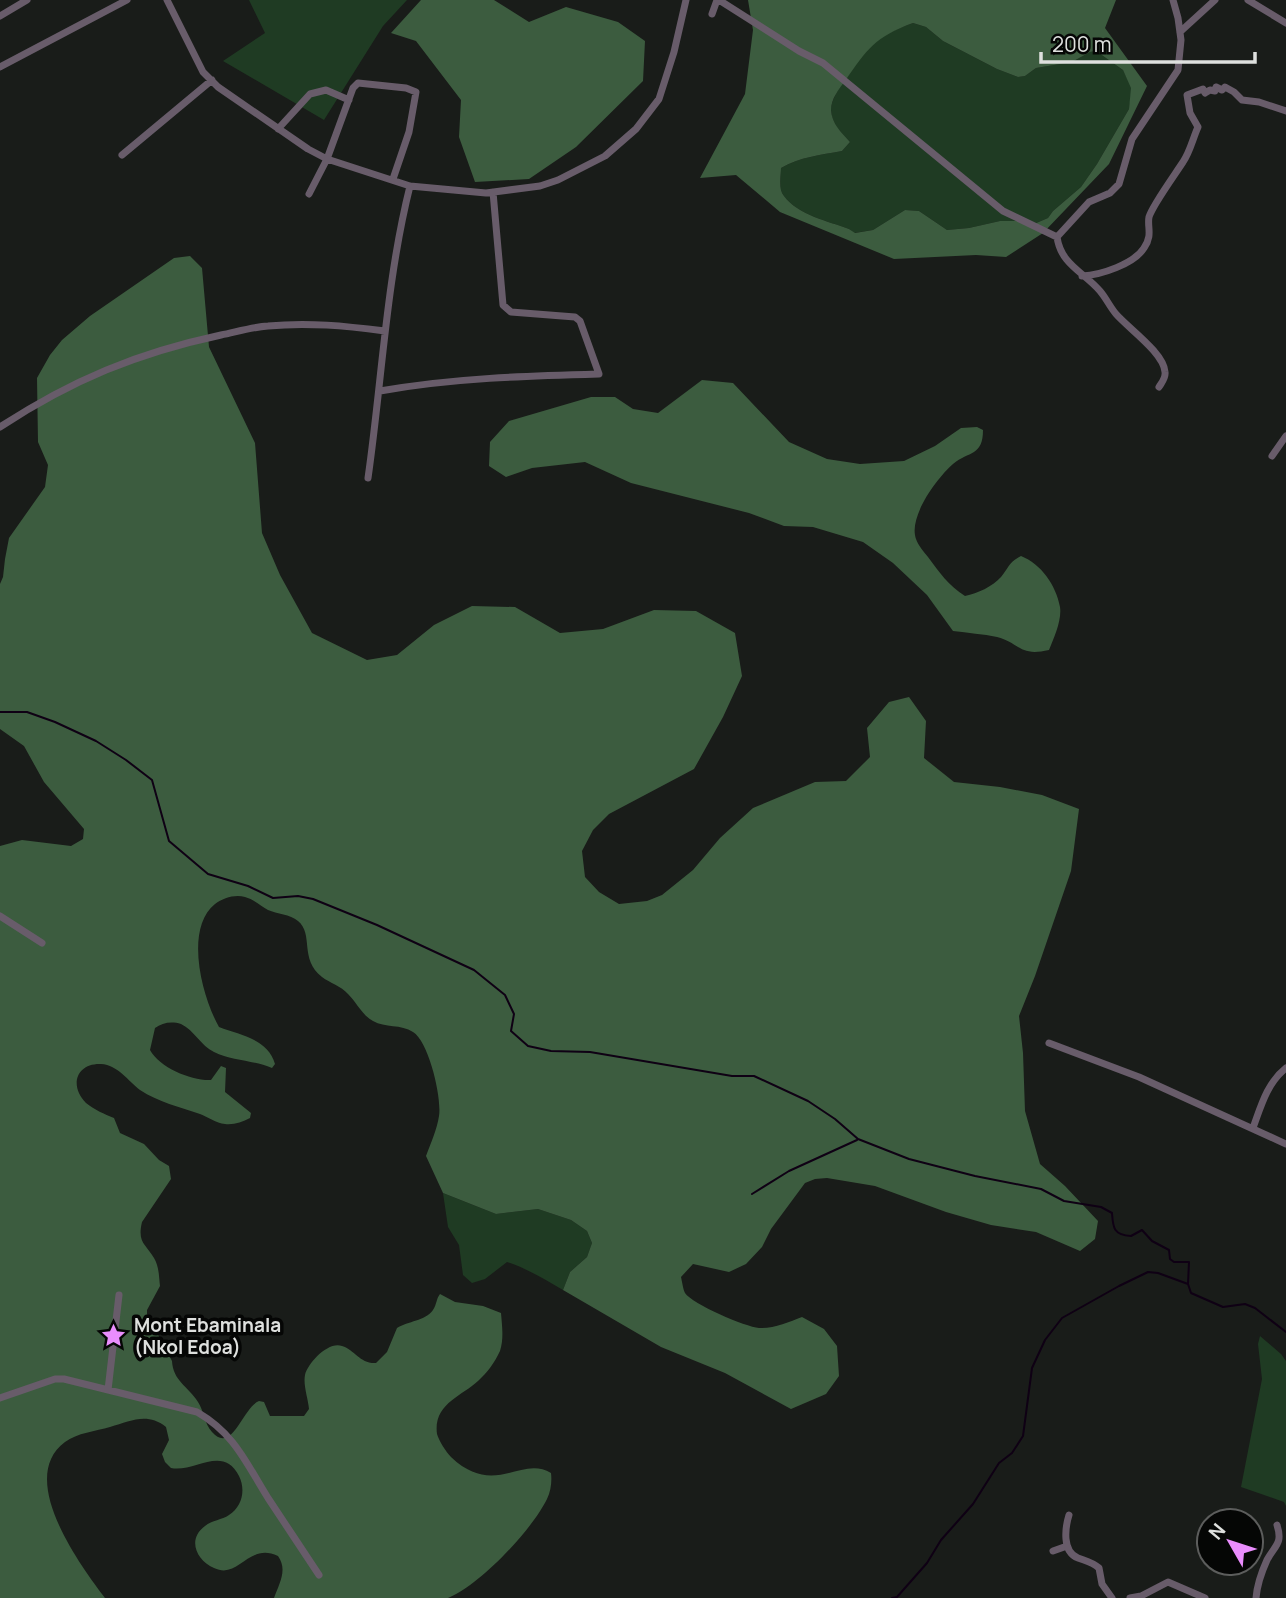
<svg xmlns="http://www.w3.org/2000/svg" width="1286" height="1598" font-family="Manrope,sans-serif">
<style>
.green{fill:#1f3b23}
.forest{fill:#3c5c3f;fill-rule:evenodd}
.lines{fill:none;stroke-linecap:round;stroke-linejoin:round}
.stream{stroke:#0f0014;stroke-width:2}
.minor{stroke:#685c6a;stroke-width:7}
.labels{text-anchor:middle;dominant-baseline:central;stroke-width:7;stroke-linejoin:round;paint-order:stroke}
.poi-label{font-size:19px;font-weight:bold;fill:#dee0de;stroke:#050605;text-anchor:start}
</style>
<rect width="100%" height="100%" fill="#191c19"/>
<path class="green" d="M249,0H407L383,26L324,120L223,61L265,33Z
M913,23L926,27L943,41L997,69L1018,77L1025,76L1036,68L1072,62L1090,52L1096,51L1123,70L1132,88L1129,109L1097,164L1081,187L1053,211L1048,218L1034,224L1000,221L969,228L947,230L919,211L905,210L873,230L854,233L849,229C828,221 798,215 784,196C778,189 781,177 781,168C800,157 820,155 842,151L850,142C841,132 832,125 831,110C830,97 857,60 866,50C878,36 897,29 913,23Z
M443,1193L496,1214L538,1209L571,1220L587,1231L592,1243L587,1257L570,1272L563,1290C546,1280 526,1268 507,1262L485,1279L472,1283L463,1275L459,1245L448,1227Z
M1260,1336L1281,1354L1286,1361V1506L1284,1502L1241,1487L1262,1379L1258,1344Z"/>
<path class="forest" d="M421,0H494L529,22L566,7L618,22L645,41L643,81L576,147L529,179L475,182L459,137L461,100L416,41L391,33Z
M748,0H1116L1105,28L1147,86L1109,164L1043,233L1006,257L976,255L894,259L780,212L736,175L700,178L745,94L753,30ZM913,23L926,27L943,41L997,69L1018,77L1025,76L1036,68L1072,62L1090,52L1096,51L1123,70L1131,88L1129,109L1097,164L1081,187L1053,211L1048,218L1034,224L1020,221H1000L969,228L947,230L919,211L905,210L873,230L855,233L849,229C828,221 798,215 784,196C778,189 781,176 781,168C800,157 820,155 842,151L850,142C841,132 832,124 831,110C831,99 839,89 845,81C867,49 875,37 913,23Z
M190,256L202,268L209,347L255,443L262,533L280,575L312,633L367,660L397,655L434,625L472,606L515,607L560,633L603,629L654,610L696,611L735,633L742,676L723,717L694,769L609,814L593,830L582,851L585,877L599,892L619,904L647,901L662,895L693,870L720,838L753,808L815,782L846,781L870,757L867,728L889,702L909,697L926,721L924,758L954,782L1000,787L1042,795L1079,809L1071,871L1035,976L1019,1016L1023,1053L1025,1111L1040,1164L1065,1186L1098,1221L1095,1239L1080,1251L1036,1232L991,1225L946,1212L875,1186L827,1178L815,1179L805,1183L771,1229L762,1247L746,1264L729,1272L693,1264L681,1277C682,1281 683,1289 685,1293C692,1304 746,1327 759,1328C773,1329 789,1322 802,1317L824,1329L837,1346L839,1376L826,1394L791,1409L725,1373L661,1347L563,1290L570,1272L587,1257L592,1243L587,1231L571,1220L538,1209L496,1214L443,1193L426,1156C431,1143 437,1129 439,1116C442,1098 429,1042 413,1032C401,1024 385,1028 373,1021C362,1015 357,1003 348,994C341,986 330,983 322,977C299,959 314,934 298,921C290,914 277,914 268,910C261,906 253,899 245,897C235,894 223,898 215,904C184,929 202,997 219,1027C240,1035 268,1039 275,1064L272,1068C253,1060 232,1061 214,1052C201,1046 194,1030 181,1024C171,1021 162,1023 155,1028L150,1050C160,1068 192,1081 211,1080L221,1066L226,1068L225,1092L251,1113L250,1118C242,1122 234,1125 225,1124C216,1123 208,1117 200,1114C180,1107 158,1102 140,1090C128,1081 118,1065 101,1064C76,1063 69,1086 86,1103C95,1110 104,1114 114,1118L120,1133L144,1144L159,1160L169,1166L171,1179L142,1222C137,1243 146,1244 154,1258C159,1266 159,1277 160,1286L147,1310V1314L172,1361C173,1381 188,1386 198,1402C204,1411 204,1423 212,1432C232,1455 243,1407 259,1401L264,1402L270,1416H304L309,1409C308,1398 303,1385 305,1375C308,1363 328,1341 342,1346C355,1350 360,1364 376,1363L387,1352L397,1328C408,1321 425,1321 433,1310C437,1304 436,1299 440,1294L455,1302L483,1306L501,1313C502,1325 504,1339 500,1351C495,1362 487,1373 478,1381C462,1396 433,1404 437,1434C439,1441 446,1452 451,1457C494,1498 521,1455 551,1473C552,1481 551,1491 547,1499C532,1530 479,1586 448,1598H274C279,1584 288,1570 278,1556C248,1542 239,1580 214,1568C196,1560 187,1539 205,1526C212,1520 222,1520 229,1515C242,1507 246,1490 239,1476C223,1444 194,1473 171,1468L165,1462L162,1454L169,1440L166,1427C147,1412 131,1421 110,1427C96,1431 77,1433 65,1442C16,1478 80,1565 105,1598H0V846L22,840L71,846L83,839L84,829L44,782L24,746L0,729V584L3,577L5,559L9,538L45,487L48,465L38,442L37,378L50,355L62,340L90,316L174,258Z
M702,380L733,383L789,442L827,459L860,464L904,461L935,446L961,428L977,427L983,430C983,456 969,451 953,464C937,478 908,517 916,539C918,545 924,552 928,557C939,572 949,586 965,596C978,593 992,587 1001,577C1010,566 1008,563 1021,556C1041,564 1056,585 1060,607C1062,620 1054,638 1049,650C1019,657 1020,643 997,637C983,634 968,633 953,631L927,595L893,563L863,542L813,527L784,526L749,513L631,483L585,462L532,468L506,477L489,466L490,442L509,421L591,397H615L633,409L658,413Z"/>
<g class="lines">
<path class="stream" d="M0,712H27L55,722L96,741L126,760L152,780L169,841L208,874L248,886L273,898L298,896L313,899L377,925L474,970L505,995L514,1014L511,1031L528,1046L551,1051L590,1052L732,1076H754L808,1101L835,1119L858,1139L909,1159L975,1176L1041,1189L1064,1201L1101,1207L1112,1213C1113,1227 1113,1235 1131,1236L1142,1230L1152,1241L1169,1250L1170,1259L1174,1262H1189L1188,1284L1191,1293L1223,1307L1245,1304L1255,1308L1286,1332
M752,1194L789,1171L857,1140
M892,1598L897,1597L927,1563L941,1540L973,1504L999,1463L1012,1453L1023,1436L1032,1368L1045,1340L1062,1318L1119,1286L1148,1272L1158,1273L1188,1284"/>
<path class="minor" d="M167,0L203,72L218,87L308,149L327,159L410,186L486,193L540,186L558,180L605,156L636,129L659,99L674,52L686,0
M719,0L799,51L823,63L1003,211L1057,237
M1248,0L1286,23
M712,14L717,0
M0,16L27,0
M1180,32L1215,0
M0,67L127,0
M278,129L310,94L326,90L349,100
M122,155L212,80
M309,194L327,159L353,88L358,83L406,88L416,92L409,132L393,179
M1082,276C1101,275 1134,264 1144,248C1153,235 1147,227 1149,217C1152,206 1176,173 1183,162C1190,152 1193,138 1198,127L1190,113L1187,95L1203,89L1205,93L1210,90L1215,91L1216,87L1222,90L1225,87L1234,92L1242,100L1259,102L1286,111
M1159,387C1162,382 1166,378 1165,372C1164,353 1128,328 1116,314C1110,307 1106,298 1100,291C1084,272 1061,265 1057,237L1089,202L1110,193L1119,184L1132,139L1178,70L1181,40L1178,18L1173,0
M380,391C453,378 526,376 599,374L580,321L575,317L511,312L503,305L493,192
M0,427C72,380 137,353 221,335C236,332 252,327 268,326C308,322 346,326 385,331
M1272,456L1286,436
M368,478C382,380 386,282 410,186
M0,916L42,943
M1049,1043L1139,1077L1286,1144
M1253,1128C1261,1106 1267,1083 1286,1068
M108,1390L119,1295
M0,1398L55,1379H64L197,1412C235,1434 246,1463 268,1498C285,1524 302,1549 319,1575
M1069,1515C1065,1528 1062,1552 1078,1558C1086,1561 1092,1562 1099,1568L1102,1584L1112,1598
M1053,1551L1067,1546
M1130,1598L1141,1596L1168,1582L1205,1598
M1256,1598C1257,1586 1262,1571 1267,1560C1275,1545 1283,1544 1277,1525"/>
</g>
<defs>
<symbol id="sight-bare" viewBox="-9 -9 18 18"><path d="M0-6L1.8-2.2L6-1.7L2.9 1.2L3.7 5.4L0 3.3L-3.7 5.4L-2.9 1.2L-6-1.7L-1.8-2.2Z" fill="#ea8dfd" stroke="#050605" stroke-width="2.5" paint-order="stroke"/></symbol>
</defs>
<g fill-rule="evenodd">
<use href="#sight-bare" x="96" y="1318" width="35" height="35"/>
</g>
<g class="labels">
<g class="poi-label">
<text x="134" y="1325">Mont Ebaminala<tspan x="134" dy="22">(Nkol Edoa)</tspan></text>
</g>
</g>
<g transform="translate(1230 1542) rotate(309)"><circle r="33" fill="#050605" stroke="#5c5d5c" stroke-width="2"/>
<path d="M0-5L12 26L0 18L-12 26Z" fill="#ea8dfd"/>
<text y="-10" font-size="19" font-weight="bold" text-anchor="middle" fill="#dee0de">N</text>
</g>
<path d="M1041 52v10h214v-10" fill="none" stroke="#dee0de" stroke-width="3.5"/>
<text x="1052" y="52" font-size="21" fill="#dee0de" stroke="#050605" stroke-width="5" paint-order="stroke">200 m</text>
</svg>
